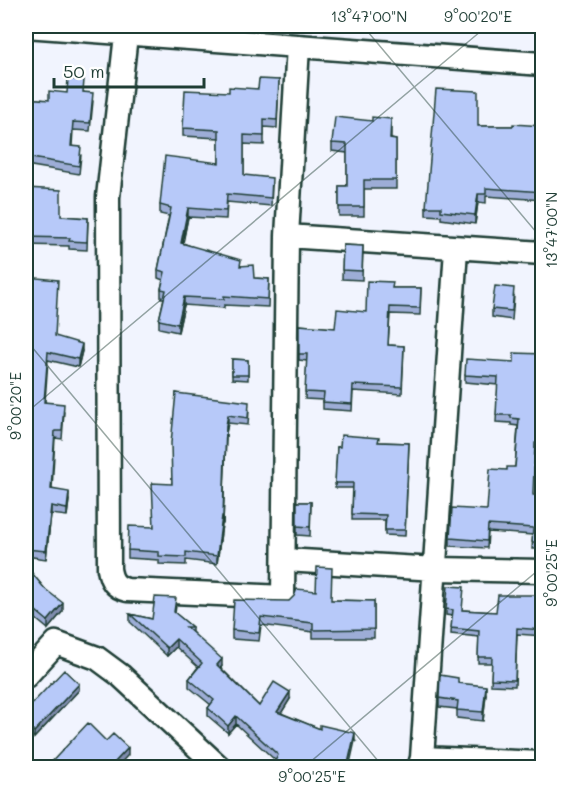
<svg xmlns="http://www.w3.org/2000/svg" width="568" height="793" font-family="Mali,sans-serif">
<style>
.lines{fill:none;stroke-linecap:round;stroke-linejoin:round}
.minor-casing{stroke:#1f3d34;stroke-width:27}
.minor{stroke:#fff;stroke-width:22}
.wall{fill:#9dadd6;stroke:#1f3d34;stroke-width:1.5}
.shaded-wall{fill:#808dae;stroke:#1f3d34;stroke-width:1.5}
.building{fill:#b7c9f9;stroke:#1f3d34;stroke-width:1.5}
.ticks{fill:none;stroke:#1f3d34;stroke-width:1.5;stroke-opacity:0.45}
.neatline{fill:none;stroke:#1f3d34;stroke-width:2}
.ticks-label{font-size:15px;text-anchor:middle;fill:#1f3d34}
</style>
<rect width="100%" height="100%" fill="#f1f4fe"/>
<filter id="ink" filterUnits="userSpaceOnUse"><feTurbulence type="fractalNoise" baseFrequency=".0167" numOctaves="2"/><feDisplacementMap in="SourceGraphic" scale="12" xChannelSelector="R" yChannelSelector="G"/><feConvolveMatrix kernelMatrix="1 2 1 2 8 2 1 2 1" color-interpolation-filters="sRGB"/></filter>
<g filter="url(#ink)">
<g class="lines">
<defs>
<path id="minor" d="M26,26L542,64
M127,26L108,197L109,569C111,581 115,587 127,590L283,597L287,236L298,46
M287,236L542,253
M285,560L436,569L542,571
M26,676L56,643L97,658L120,675L220,768
M422,758L542,763
M419,768L422,758L456,249"/>
</defs>
<use href="#minor" class="minor-casing"/>
<use href="#minor" class="minor"/>
</g>
<path class="wall" d="M279,80L277,128L264,127V145L244,144V175L272,186L271,206L227,202L226,219L188,217L183,243L241,266L254,278L269,279L268,307L224,305V308L184,305L178,332L159,328V320L164,298H161V289L163,280L158,278V270L169,216L160,214V205L219,163V138L183,136V128L229,92L258,89Z
M84,92L93,101L90,131L73,130L72,146L81,155L79,174L26,165V98L49,100L67,93Z
M478,126H543V200L486,196V203L478,202L475,224L441,219V216L426,215V207Z
M391,127V139L396,140V189H364V216H339V186H347V153L332,151V143Z
M26,188L61,216L88,218L87,250L69,249V246L26,245Z
M343,245L363,246L362,280L342,279Z
M26,277L55,336L82,351L78,367L48,360L45,402L64,412L62,439L55,438L52,489L69,500L67,516L51,514L46,559L26,556Z
M392,288H421L420,315L390,314L388,345L404,346L402,394L353,391L352,411L323,409V400L305,399L307,361L299,360V325L335,328L366,312Z
M514,296L512,320L492,317V309Z
M543,354V388L537,451H535L533,496L543,497V549H532L533,535L488,532L487,548L450,546V538L487,510L507,470L515,467L518,426L511,425V423L496,422L498,385L465,382V375Z
M232,359L248,360V380L232,379Z
M176,393L249,410L248,425L228,423L226,433L223,524H222L217,564L186,560V565L159,564V560L128,558V550L153,527L172,484Z
M378,442L409,443L405,536L385,535V520H352L353,488H335L337,447Z
M297,502H311L310,536L297,535Z
M26,566L63,611L48,629L36,619Z
M331,600L374,601V638H313V632L261,625L259,641L232,639V630L289,601Z
M176,606L175,613L192,627V632L222,666L221,668L259,706L290,699L281,713L320,729L355,741L275,760L236,724L228,733L208,716V708L211,705L189,687V679L198,667L176,647L167,656L130,622V614L152,619Z
M537,608H543V636L517,634L515,686L491,685L492,663H478L479,637L451,634L452,616L446,615V609L496,612Z
M458,683L486,694L483,721L457,718V709L439,707V698Z
M79,690L34,738L26,729V710Z"/>
<path class="shaded-wall" d="M478,194V202L475,224V215Z
M188,208V217L181,251V243Z
M184,297V305L178,332V324Z
M82,344V351L78,367V359Z
M543,381V388L537,451V443Z
M228,415V423L226,433L223,524L226,425Z
M69,492V500L67,516V509Z
M51,506V514L46,559V551Z
M222,516V524L217,564V556Z
M63,603V611L48,629V621Z
M36,611V619L26,629V621Z
M176,639V647L167,656V648Z
M222,659V666L217,672V665Z
M79,684V690L34,738V732Z
M486,686V694L483,721V712Z
M290,692V699L277,720V712Z
M236,716V724L228,733V726Z
M355,733V741L349,768H347Z
M128,748V755L116,768L114,763Z"/>
<path class="building" d="M68,79L84,80L83,92L93,93L90,123L73,122L71,146L81,147L79,166L26,157V98L49,100V91L67,93Z
M259,79L279,80L277,120L264,119V136L244,135V175L272,178L271,198L227,194L226,211L188,208L181,243L241,260L240,266L253,265L254,278L269,279L268,299L224,296V299L184,297L178,324L159,320L166,290L161,289L165,272L158,270L171,208L160,205L165,156L219,163V130L183,128L185,90L229,92V87L258,89Z
M436,89L478,91V126H513V124L543,126V192L486,188V194H478L475,215L441,211V207H426Z
M335,117L372,121V117L391,119L390,139L396,140V180H364V207H339V186H347V144L332,143Z
M26,188L61,190V216L88,218L87,242L69,241L70,238L26,237V246Z
M343,245L363,246L362,271L342,270Z
M26,277L58,280L55,336L82,344L78,359L48,352L44,402L64,404L62,431H55L51,489L69,492L67,509L51,506L46,551L26,549Z
M367,281L393,282L392,288H421L420,308L390,307L388,345L404,346L402,387L353,385L352,404L323,402L324,393L305,392L307,354H299V325L335,328L337,309L366,312Z
M495,286L514,288L512,311L492,309Z
M514,353L543,354V381L537,443H535L533,495L543,497V542H532L533,528L488,525L487,541L450,538L452,508L487,510L490,469L507,470V467H515L519,419L511,418V415H496L498,377L465,375L466,359L514,362Z
M232,359L248,360V375H232Z
M176,393L249,402L248,418L228,415L226,425L223,516H222L217,556L186,552V557L159,556V552L128,550L129,526L154,527L152,483L172,484L171,443Z
M341,435L379,438L378,442L409,443L405,530H385L386,515L352,514L353,483H335L337,447H340Z
M297,502H311L310,527L297,526Z
M26,566L45,589L63,603L48,621L36,611L26,621Z
M317,567L332,568L331,600L374,601V629L313,630V623L261,617L259,633L232,630L234,600L289,601L294,596L297,589L316,591Z
M448,586L464,587L462,610L496,612L498,595H537V608H543V630L517,628L515,680L491,679L492,657H478L479,631L451,628L453,610L446,609Z
M155,597L176,598L174,612L192,627H186L222,659L217,665L259,706L274,682L290,692L277,712L320,729V725L355,733L347,768H272L278,755L236,716L228,726L208,708L214,700L189,679L202,663L176,639L167,648L130,614L152,619Z
M64,670L79,684L34,732L26,723V710Z
M440,675L458,678V683L486,686L483,712L457,710L458,701L439,698Z
M88,723L106,741L113,734L128,748L114,763L119,768H46Z
M464,764L492,767V768H464Z"/>
</g>
<path class="ticks" d="M363,26L542,239M26,340L384,768M26,413L487,26M303,768L542,567"/>
<rect width="568" height="793" fill="none" stroke="#fff" stroke-width="66"/>
<path d="M54 78v9h150v-9" fill="none" stroke="#1f3d34" stroke-width="3"/>
<text x="63" y="78" font-size="18" fill="#1f3d34" stroke="#ffffff" stroke-width="4.5" paint-order="stroke">50 m</text>
<rect x="33" y="33" width="502" height="727" class="neatline"/>
<g class="ticks-label">
<text x="369" y="22">13°47'00"N</text>
<text x="478" y="22">9°00'20"E</text>
<text transform="translate(552 230) rotate(-90)" y="5">13°47'00"N</text>
<text transform="translate(16 406) rotate(-90)" y="5">9°00'20"E</text>
<text transform="translate(552 573) rotate(-90)" y="5">9°00'25"E</text>
<text x="312" y="782">9°00'25"E</text>
</g>
</svg>
